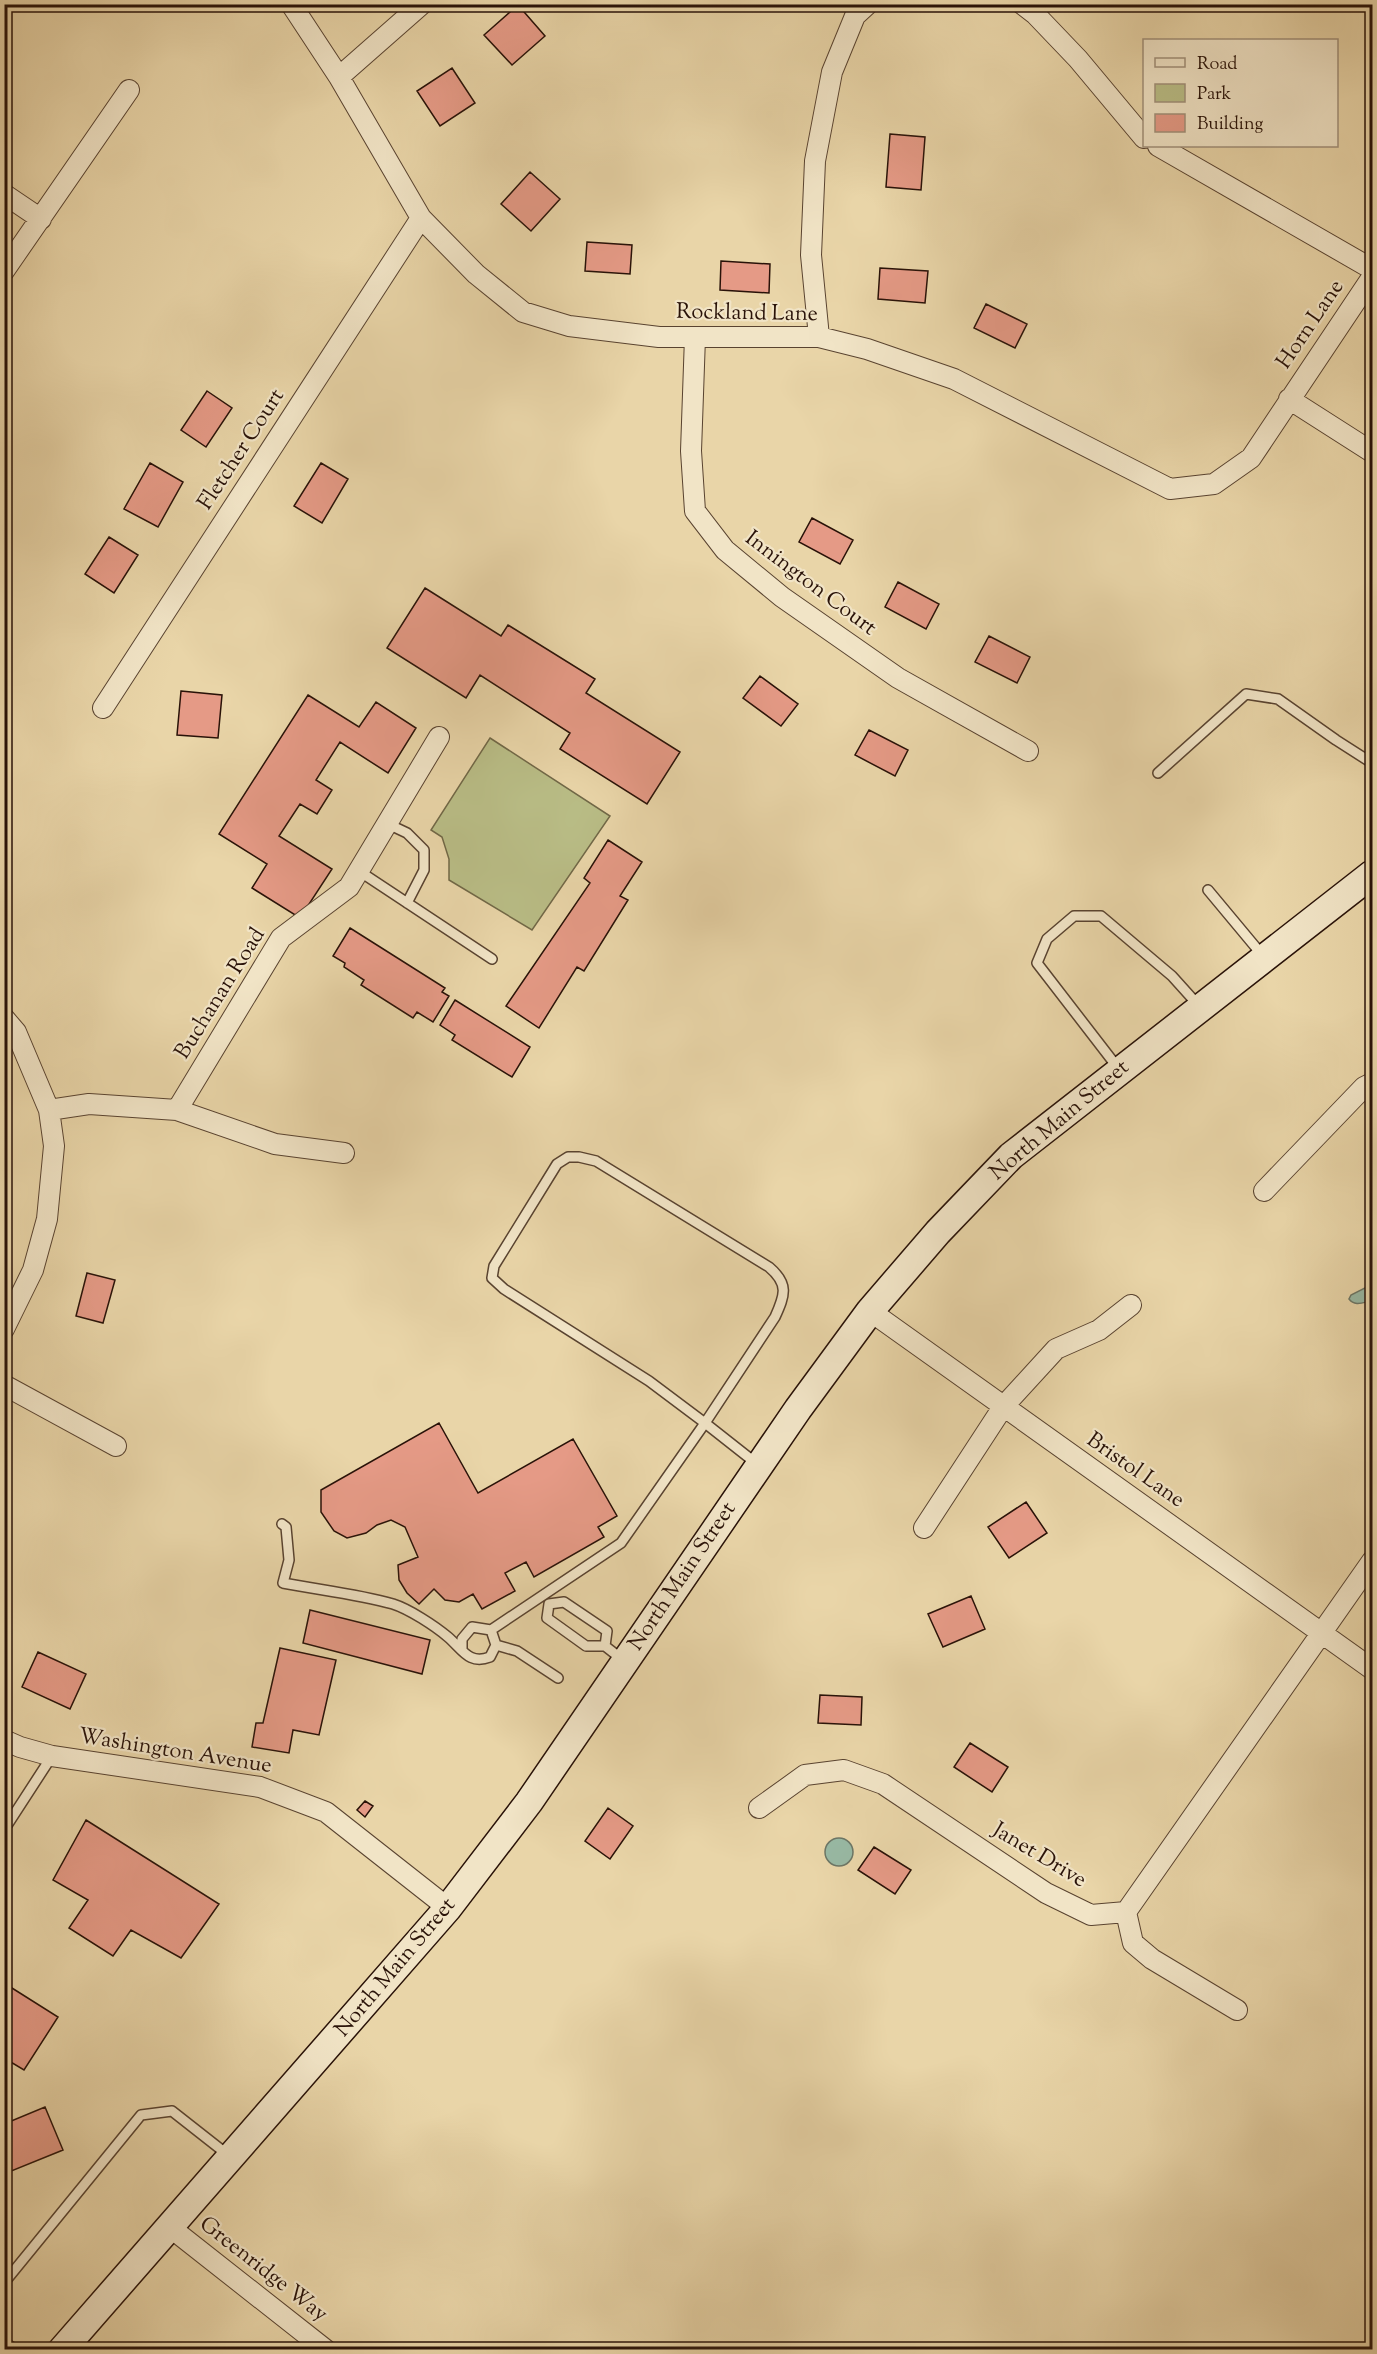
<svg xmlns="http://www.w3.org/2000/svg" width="1377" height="2354" font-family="'Sorts Mill Goudy',serif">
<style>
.green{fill:#b9bd86;stroke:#716847;stroke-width:1.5}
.water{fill:#98b9a4;stroke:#6c7666;stroke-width:1.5}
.building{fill:#e59a86;stroke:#291208;stroke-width:1.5}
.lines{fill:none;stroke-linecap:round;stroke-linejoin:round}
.lane-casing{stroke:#594330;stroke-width:12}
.street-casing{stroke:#594330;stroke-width:22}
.secondary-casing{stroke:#291208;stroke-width:30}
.lane{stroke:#f1e4c6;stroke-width:9}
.street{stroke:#f1e4c6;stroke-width:20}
.secondary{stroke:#f1e4c6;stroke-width:27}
.labels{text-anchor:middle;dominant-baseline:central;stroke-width:4.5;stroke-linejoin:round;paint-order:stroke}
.street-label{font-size:22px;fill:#291208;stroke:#f1e4c6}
</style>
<rect width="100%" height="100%" fill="#e9d5a8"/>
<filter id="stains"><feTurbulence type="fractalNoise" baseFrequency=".00333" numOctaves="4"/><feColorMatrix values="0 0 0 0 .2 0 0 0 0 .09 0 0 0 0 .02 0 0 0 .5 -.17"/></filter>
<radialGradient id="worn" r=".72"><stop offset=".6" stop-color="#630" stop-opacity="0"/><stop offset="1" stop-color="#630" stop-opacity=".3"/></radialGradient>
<path class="green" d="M490,738L610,816L532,930L449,880V859L442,837L431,830Z"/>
<path class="water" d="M1372,1278V1301C1364,1302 1355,1307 1349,1299L1351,1295L1367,1287Z
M825 1852a14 14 0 1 1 28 0a14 14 0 1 1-28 0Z"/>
<path class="building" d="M518,5L545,36L512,65L484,35Z
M452,68L475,103L440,126L417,91Z
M890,134L925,137L921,190L886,187Z
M530,172L560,199L531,231L501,204Z
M587,242L632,245L630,274L585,271Z
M721,261L770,264L769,293L720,290Z
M880,268L928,271L925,303L878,299Z
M986,304L1027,324L1015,348L974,328Z
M207,391L232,408L206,447L181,430Z
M150,463L183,482L158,527L124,509Z
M321,463L348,479L322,523L294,506Z
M812,518L853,540L840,564L799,542Z
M109,537L138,555L114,593L85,574Z
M898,582L939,604L926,629L885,607Z
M425,588L501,636L508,625L595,679L586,693L680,752L647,804L560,749L570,733L480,675L466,698L387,648Z
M989,636L1030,657L1017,683L975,662Z
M760,676L798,704L781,726L743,698Z
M181,691L222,695L218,738L177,735Z
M308,695L359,727L376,702L416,728L388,773L340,742L316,780L332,790L317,814L300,804L279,836L332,869L300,918L252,888L267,864L219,834Z
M869,730L908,750L895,776L855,755Z
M608,840L642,862L620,896L628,900L584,971L577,967L539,1028L506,1006L590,883L584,878Z
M350,928L445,988L442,992L449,996L433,1022L417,1012L413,1018L361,985L364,980L344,967L345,963L333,956Z
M455,1000L530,1047L512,1077L452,1040L455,1035L440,1025Z
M87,1273L115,1280L103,1323L76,1316Z
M439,1423L478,1493L573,1439L617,1516L598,1527L604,1537L534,1577L526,1562L505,1573L515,1591L482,1609L473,1594L459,1602L445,1600L434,1589L419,1604L407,1593L399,1580L398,1565L418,1557L405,1527L391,1520L377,1525L366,1533L347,1538L334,1531L321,1512V1490Z
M1026,1502L1047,1533L1009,1558L988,1527Z
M971,1596L985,1629L943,1647L928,1614Z
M310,1610L430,1640L422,1674L303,1643Z
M280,1648L336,1660L319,1735L293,1730L289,1753L252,1747L256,1723H263Z
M38,1652L86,1674L70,1709L22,1687Z
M820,1695L862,1697L861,1725L818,1723Z
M970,1743L1008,1767L992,1792L954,1767Z
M365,1801L373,1806L365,1817L357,1810Z
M608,1808L633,1826L610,1859L585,1841Z
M86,1820L219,1904L181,1958L131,1930L113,1956L69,1928L88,1900L53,1880Z
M874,1847L911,1870L895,1894L858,1870Z
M4,1983L58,2017L24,2070L4,2058Z
M45,2107L63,2150L4,2174V2124Z"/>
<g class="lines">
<defs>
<path id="lane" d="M1158,773L1246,694L1278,699L1336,740L1372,763
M388,824L407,833L424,850V870L407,903
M359,871L492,959
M1208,890L1263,956
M1118,1068L1037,963L1047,939L1074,916H1101L1172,976L1199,1006
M568,1157H579L596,1161L769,1267C789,1284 785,1295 775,1317L705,1423L649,1381L504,1289L492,1278L494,1266L557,1164Z
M282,1524L286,1527L289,1560L283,1583C319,1590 357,1594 393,1604C409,1609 435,1626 448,1637C463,1650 469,1665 490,1657L496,1645L491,1630L621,1543L705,1423L757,1464
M496,1645L517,1651L558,1678
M605,1646L607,1631L564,1602L549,1604L547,1618L586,1646H605L623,1660
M462,1650V1639L472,1627L491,1630
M4,1830L52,1756
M4,2283L141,2115L172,2111L228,2155
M4,2342L16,2350"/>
<path id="street" d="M291,4L339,77L421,218L476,274L523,312L569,326L659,337H819L867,349L954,379L1170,489L1214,484L1251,458L1372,277
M1022,4L1035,14L1078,59L1144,138
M339,77L422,4
M1158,146L1372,269
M4,194L41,219
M4,271L129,90
M695,337L691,451L695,511L725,550L782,597L898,678L1028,751
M819,337L811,255L815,161L832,72L855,16L868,4
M1289,399L1372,452
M103,708L421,218
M4,1018L16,1032L49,1110L54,1146L47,1219L33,1270L4,1329
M49,1110L89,1104L177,1110L275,1144L344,1153
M177,1110L281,938L349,887L439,737
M1264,1191L1364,1087L1372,1083
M870,1311L1372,1669
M4,1385L116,1446
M924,1528L1003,1407L1056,1349L1099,1330L1131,1305
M4,1740L20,1747L52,1756L260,1787L326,1812L448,1908
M759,1808L805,1775L844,1770L883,1784L1046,1893L1091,1915L1126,1912
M1126,1912L1372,1561
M1126,1912L1133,1943L1152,1959L1237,2010
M171,2228L326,2350"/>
<path id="secondary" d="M62,2350L448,1908L529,1802L798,1409L870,1311L938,1232L1011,1156L1372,874"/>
</defs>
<use href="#lane" class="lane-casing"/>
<use href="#street" class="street-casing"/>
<use href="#secondary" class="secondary-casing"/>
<use href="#lane" class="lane"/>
<use href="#street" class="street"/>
<use href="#secondary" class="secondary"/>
</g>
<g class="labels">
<g class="street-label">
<text transform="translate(747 314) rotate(1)">Rockland Lane</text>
<text transform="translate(1311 325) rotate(-56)">Horn Lane</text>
<text transform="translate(242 450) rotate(-57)">Fletcher Court</text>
<text transform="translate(810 584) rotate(37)">Innington Court</text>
<text transform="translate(221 994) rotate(-58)">Buchanan Road</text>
<text transform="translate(1060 1121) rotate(-40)">North Main Street</text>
<text transform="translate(1135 1471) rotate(35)">Bristol Lane</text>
<text transform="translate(683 1577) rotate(-56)">North Main Street</text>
<text transform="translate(175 1752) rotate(9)">Washington Avenue</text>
<text transform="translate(1039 1856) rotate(31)">Janet Drive</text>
<text transform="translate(396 1968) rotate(-50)">North Main Street</text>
<text transform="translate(263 2270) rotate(38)">Greenridge Way</text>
</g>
</g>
<rect width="1377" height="2354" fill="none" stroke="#e9d5a8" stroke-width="24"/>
<rect x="6" y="6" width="1365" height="2342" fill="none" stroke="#291208" stroke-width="3"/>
<rect x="12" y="12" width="1353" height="2330" fill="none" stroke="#291208" stroke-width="1.5"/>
<rect x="1143" y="39" width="195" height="108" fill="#f1e4c6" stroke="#a1907a" stroke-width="1.5"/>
<rect x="1155" y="58" width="30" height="9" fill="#f1e4c6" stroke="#a1907a" stroke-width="1.5"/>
<text x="1197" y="69" font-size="18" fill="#291208">Road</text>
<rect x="1155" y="84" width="30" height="18" fill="#b9bd86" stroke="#a1907a" stroke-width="1.5"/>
<text x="1197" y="99" font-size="18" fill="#291208">Park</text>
<rect x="1155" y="114" width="30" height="18" fill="#e59a86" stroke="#a1907a" stroke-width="1.5"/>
<text x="1197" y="129" font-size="18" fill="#291208">Building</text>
<rect width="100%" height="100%" filter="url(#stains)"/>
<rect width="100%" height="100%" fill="url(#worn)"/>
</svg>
